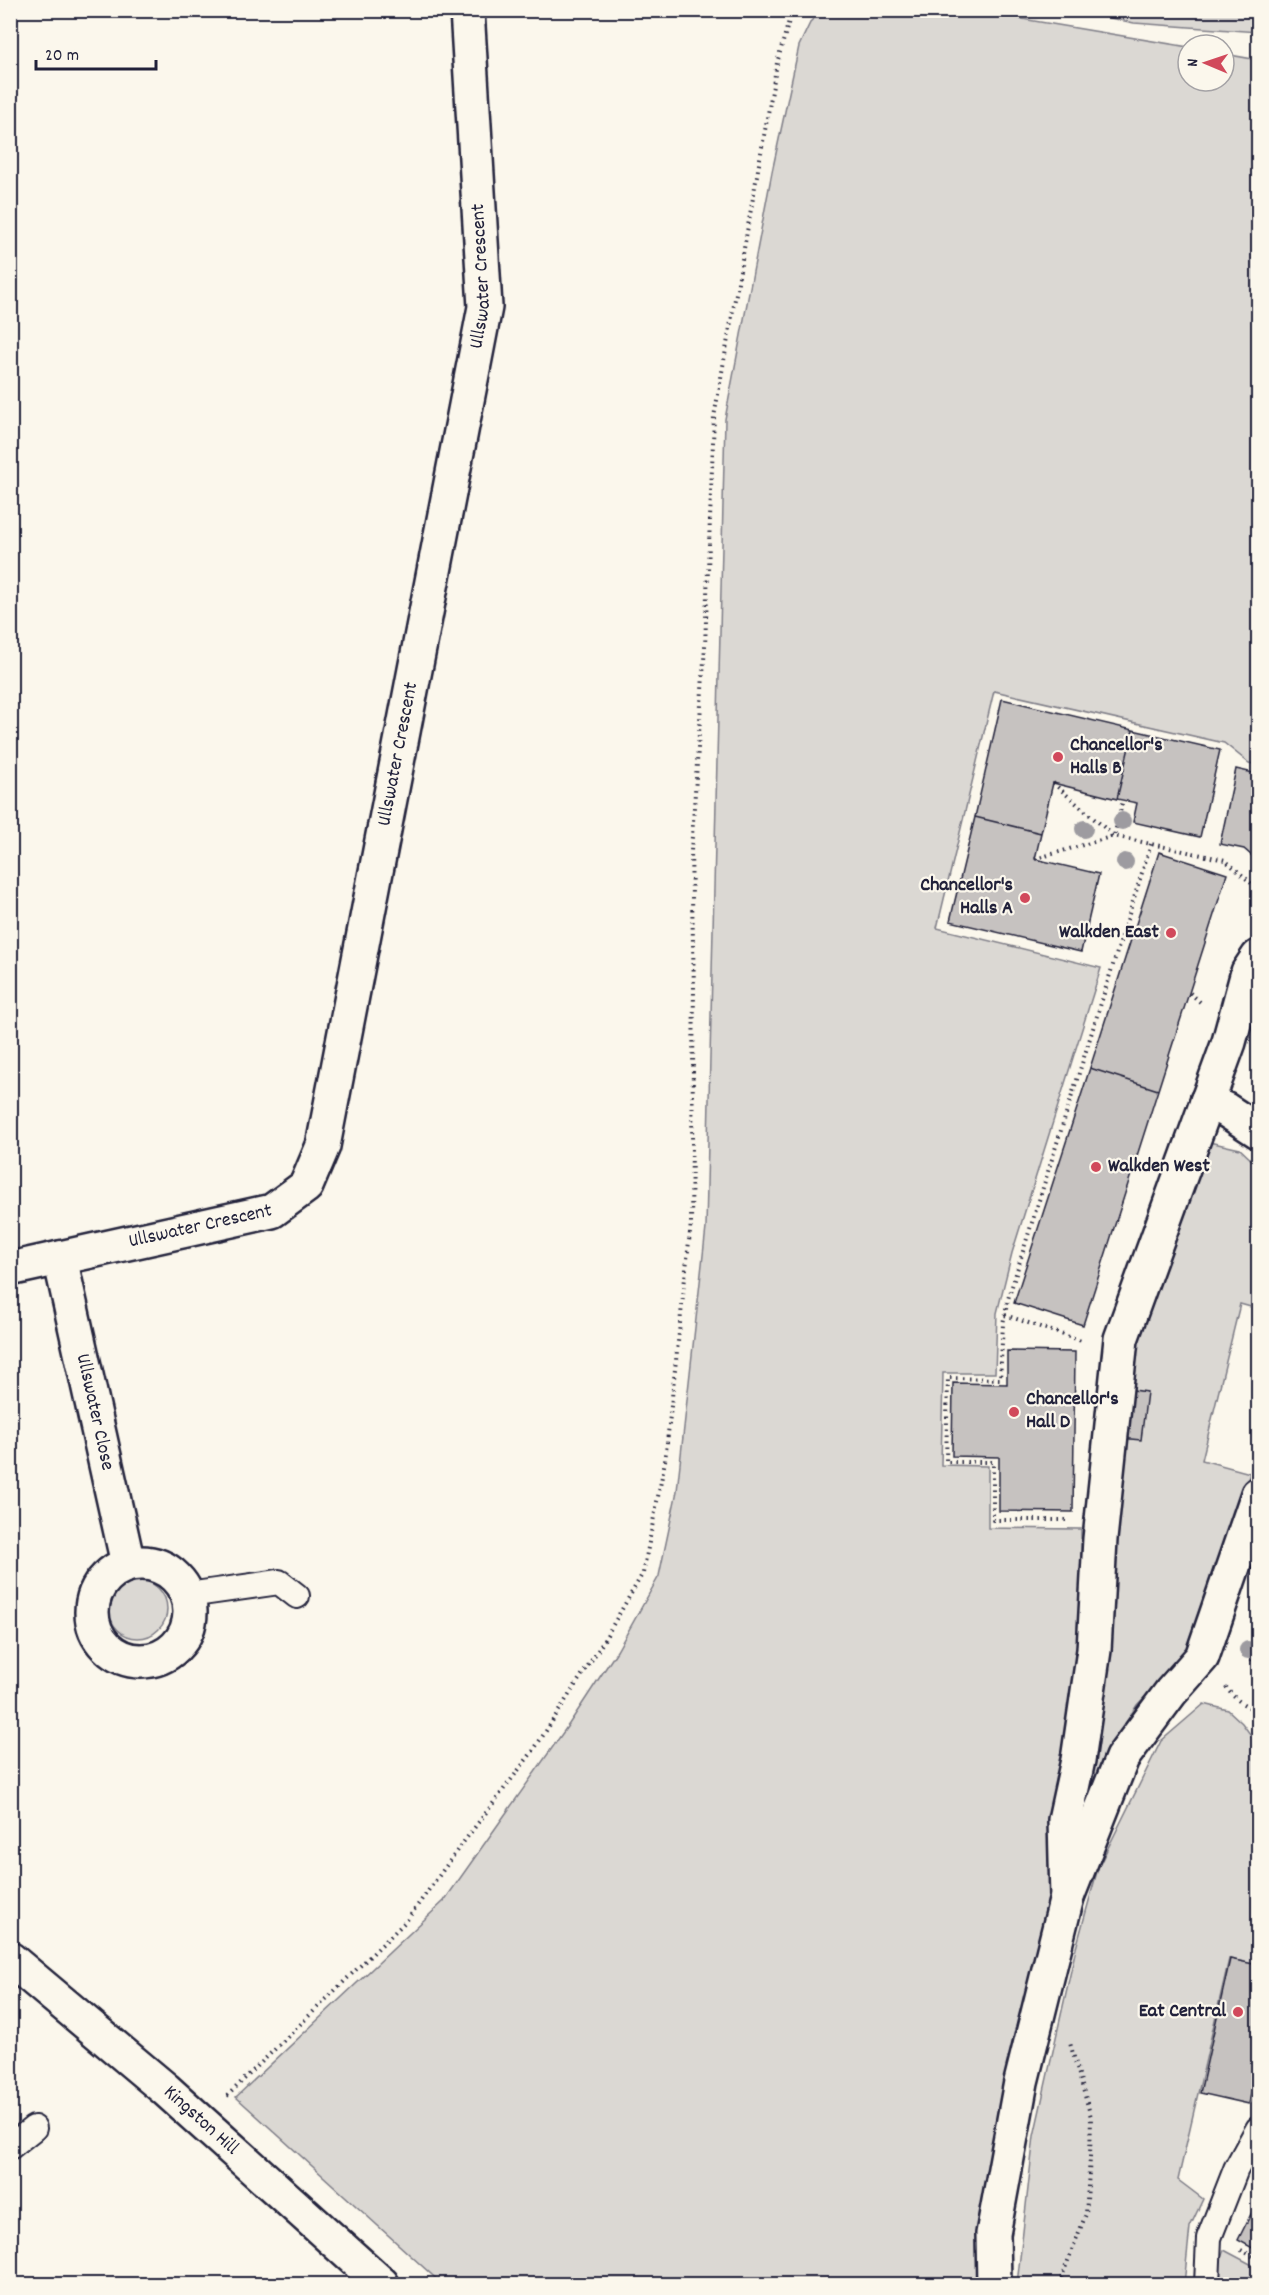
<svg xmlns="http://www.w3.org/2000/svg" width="1269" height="2295" font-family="Dekko,sans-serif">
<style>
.green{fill:#dbd8d3;stroke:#7e7d87;stroke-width:1.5}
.building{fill:#c6c2c0;stroke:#22223b;stroke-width:1.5}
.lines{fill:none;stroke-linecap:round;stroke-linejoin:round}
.lane-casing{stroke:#22223b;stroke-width:28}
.street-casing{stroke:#22223b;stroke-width:38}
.primary-casing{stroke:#22223b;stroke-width:38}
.path{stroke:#22223b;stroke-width:4;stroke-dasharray:1.5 4.5;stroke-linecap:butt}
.lane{stroke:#fbf7ec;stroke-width:24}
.street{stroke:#fbf7ec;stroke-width:33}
.primary{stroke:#fbf7ec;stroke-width:33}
.tree{fill:#9d9ba0}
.poi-dot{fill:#d1495b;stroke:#fbf7ec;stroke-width:2}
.labels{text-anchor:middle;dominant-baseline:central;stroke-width:4.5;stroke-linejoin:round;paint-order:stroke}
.street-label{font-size:20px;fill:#22223b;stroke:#fbf7ec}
.poi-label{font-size:20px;font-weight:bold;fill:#22223b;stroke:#fbf7ec;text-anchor:start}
</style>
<rect width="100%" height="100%" fill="#fbf7ec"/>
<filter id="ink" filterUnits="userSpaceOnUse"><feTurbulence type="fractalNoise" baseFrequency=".0167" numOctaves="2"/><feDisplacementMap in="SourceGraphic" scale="12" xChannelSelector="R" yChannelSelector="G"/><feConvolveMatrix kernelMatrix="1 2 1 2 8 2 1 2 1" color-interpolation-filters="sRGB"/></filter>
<g filter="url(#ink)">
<path class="green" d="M822,11H975L1188,47V81H1224V54L1258,60V765L1249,763L1224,743L994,691L937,928L1101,968L1012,1253L997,1313L995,1373H943L941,1465L988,1466V1528L1081,1529L1082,1639L1066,1749L1048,1823L1049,1894L1009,2078L981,2284H442L236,2097L444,1901L569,1724L617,1651L659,1576L677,1491L706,1228L725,419L772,172L799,46L811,21Z
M1077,11H1258V32L1134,23Z
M1209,1142L1240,1149L1258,1166V1309L1240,1304L1202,1460L1250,1473L1192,1643L1171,1670L1137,1705L1116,1738L1086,1808L1131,1357Z
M109 1609a29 29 0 1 1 58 0a29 29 0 1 1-58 0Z
M1204,1704L1228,1710L1242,1723L1258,1745V1817L1252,1846L1258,1848V1965L1229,1959L1178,2180L1203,2199L1190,2227L1184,2284H1017L1034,2136L1076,1948L1098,1868L1161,1741Z
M1224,2250L1258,2268V2284H1215L1217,2268Z"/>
<path class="building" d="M1002,699L1133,730L1117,799L1053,783L1041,833L975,817Z
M1133,730L1220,750L1200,837L1133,822L1137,803L1117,799Z
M1236,769L1258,774V861L1244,849L1220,844Z
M975,817L1041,833L1035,859L1099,874L1081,952L950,921Z
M1159,852L1227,874L1158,1090L1090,1068Z
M1090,1068L1158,1090L1083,1325L1014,1303Z
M1007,1351L1075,1352L1073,1512L999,1511V1457L952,1456L953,1383L1007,1384Z
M1126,1389L1147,1392L1141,1440L1120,1438Z
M1258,1817V1848L1252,1847Z
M1230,1959L1258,1965V2058L1249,2104L1200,2093Z
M1258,2200V2251L1238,2240Z"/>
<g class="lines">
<defs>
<path id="lane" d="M188,1595L279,1582L297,1596
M10,2147L34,2128
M1207,2284L1209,2238L1236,2169L1258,2129"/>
<g id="street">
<path d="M1207,1101L1226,1110L1258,1131"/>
<path id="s1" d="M60,1258L128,1564"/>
<path id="s2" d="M10,1269L272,1211L306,1186L323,1146L485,307L467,10"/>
<circle cx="141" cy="1612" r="49"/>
<path d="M1067,1897L1065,1820L1078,1760L1094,1650L1100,1539L1121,1339L1229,1042L1248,972L1258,957"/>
<path d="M994,2284L993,2234L1021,2082L1067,1897L1122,1758L1171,1692L1202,1657L1258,1494"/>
</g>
<g id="primary">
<path id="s3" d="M10,1959L165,2089L382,2284"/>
</g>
</defs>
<use href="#lane" class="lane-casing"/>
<use href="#street" class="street-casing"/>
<use href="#primary" class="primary-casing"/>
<path class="path" d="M1053,783L1114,836L1225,860L1258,889
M1035,859L1114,836L1123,800
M1190,993L1200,1002
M1005,1315L1084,1342
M1066,1520H993V1462H946L948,1378L1000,1379L1003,1324L1008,1299L1151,844
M1251,1661L1258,1627
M1226,1687C1233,1698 1245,1707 1258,1710
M227,2096L407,1920L459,1848L533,1751L600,1647L643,1573L665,1461L691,1223L694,989L691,851L705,646L714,417L777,63L792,10
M1241,2250L1258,2259
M1059,2284L1086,2214L1090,2158L1091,2117L1070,2043"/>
<use href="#lane" class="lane"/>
<use href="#street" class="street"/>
<use href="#primary" class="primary"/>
</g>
<g class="tree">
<circle cx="1122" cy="821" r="9"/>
<circle cx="1084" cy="829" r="9"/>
<circle cx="1125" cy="862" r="9"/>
<circle cx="1248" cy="1650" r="9"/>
</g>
</g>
<g class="poi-dot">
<circle cx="1058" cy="757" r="6"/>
<circle cx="1025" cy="898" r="6"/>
<circle cx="1171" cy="933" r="6"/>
<circle cx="1096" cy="1167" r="6"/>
<circle cx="1014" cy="1412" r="6"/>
<circle cx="1238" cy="2012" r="6"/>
</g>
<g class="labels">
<g class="street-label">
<text stroke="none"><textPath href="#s2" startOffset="1239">Ullswater Crescent</textPath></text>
<text stroke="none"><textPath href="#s2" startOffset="753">Ullswater Crescent</textPath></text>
<text stroke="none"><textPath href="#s2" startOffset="195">Ullswater Crescent</textPath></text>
<text stroke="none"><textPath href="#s1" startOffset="158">Ullswater Close</textPath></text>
<text stroke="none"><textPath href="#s3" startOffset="250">Kingston Hill</textPath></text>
</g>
<g class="poi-label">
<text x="1070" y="746">Chancellor's<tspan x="1070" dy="23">Halls B</tspan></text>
<text x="1013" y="886" text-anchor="end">Chancellor's<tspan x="1013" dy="23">Halls A</tspan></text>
<text x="1159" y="933" text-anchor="end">Walkden East</text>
<text x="1108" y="1167">Walkden West</text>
<text x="1026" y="1400">Chancellor's<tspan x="1026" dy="23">Hall D</tspan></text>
<text x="1226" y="2012" text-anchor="end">Eat Central</text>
</g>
</g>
<rect width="1269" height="2295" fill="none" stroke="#fbf7ec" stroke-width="36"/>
<rect x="18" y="18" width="1233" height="2259" fill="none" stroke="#22223b" stroke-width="2" filter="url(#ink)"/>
<g transform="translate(1206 63) rotate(272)"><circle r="28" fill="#fbf7ec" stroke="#a4a2a5" stroke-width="1.5"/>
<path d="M0-4.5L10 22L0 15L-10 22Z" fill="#d1495b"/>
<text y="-9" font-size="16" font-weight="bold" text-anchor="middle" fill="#22223b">N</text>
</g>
<path d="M36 60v9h120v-9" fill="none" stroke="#22223b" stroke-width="3"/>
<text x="45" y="60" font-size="18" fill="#22223b" stroke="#fbf7ec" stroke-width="4.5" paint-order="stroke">20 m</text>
</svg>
